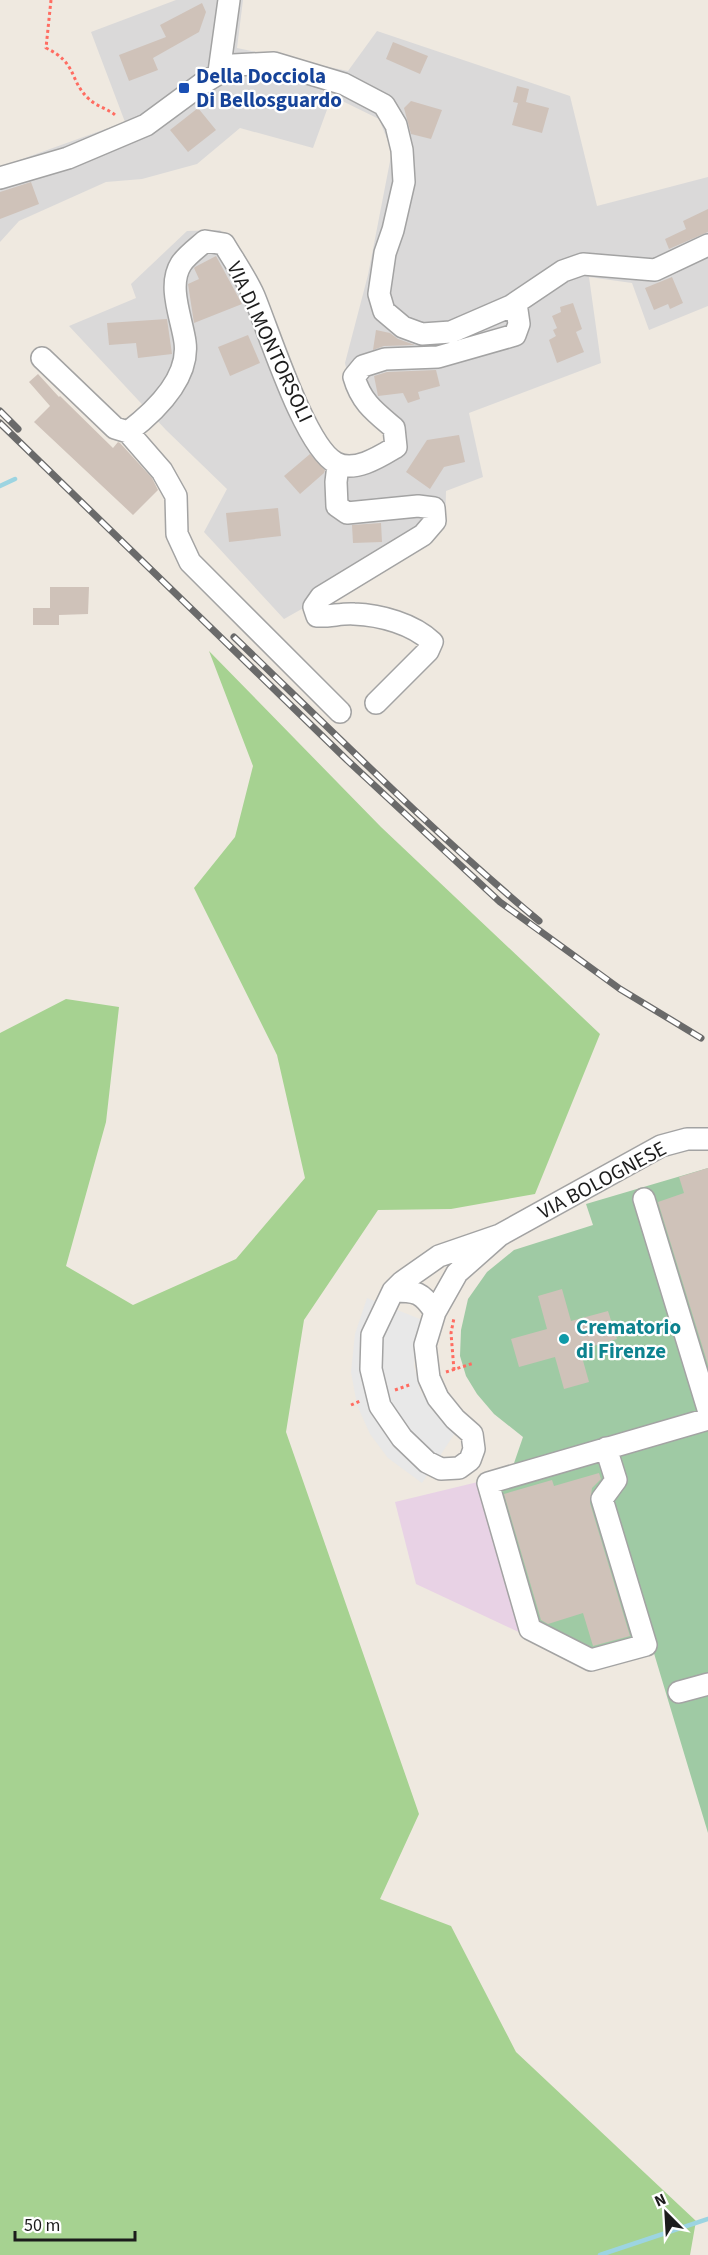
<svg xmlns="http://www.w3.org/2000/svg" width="708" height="2255" font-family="'Source Sans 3',sans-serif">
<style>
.residential{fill:#dad9d9}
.industrial{fill:#e8d2e5}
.forest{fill:#a6d291}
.cemetery{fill:#9fcaa4}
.parking{fill:#e8e8e8}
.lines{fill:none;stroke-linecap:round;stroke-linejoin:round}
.stream{stroke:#9cd4e1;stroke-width:4.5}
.building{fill:#cfc2b9}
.minor-casing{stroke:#a3a3a3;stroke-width:24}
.path{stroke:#ff6c61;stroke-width:3;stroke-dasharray:3 3;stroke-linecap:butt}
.minor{stroke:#fff;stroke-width:21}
.rail-casing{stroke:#6a6a6a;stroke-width:7}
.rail{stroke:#fff;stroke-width:4.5;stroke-dasharray:14;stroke-linecap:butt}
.transit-dot{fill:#1a4fb4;stroke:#fff;stroke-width:2}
.culture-dot{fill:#0f9aa8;stroke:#fff;stroke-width:2}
.labels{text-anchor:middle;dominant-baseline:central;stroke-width:4.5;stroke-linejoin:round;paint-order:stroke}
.transit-label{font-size:21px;font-weight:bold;fill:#164399;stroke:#fff;text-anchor:start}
.street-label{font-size:21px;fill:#1c1c1c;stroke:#fff}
.culture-label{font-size:21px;font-weight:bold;fill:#0d838f;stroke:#fff;text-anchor:start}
</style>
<rect width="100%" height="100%" fill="#efe9e0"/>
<path class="residential" d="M176,0H243L237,48L348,71L377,31L570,96L597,206L708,177V306L649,330L632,283L589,277L601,363L469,413L483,477L446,491L445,528L284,619L204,532L227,489L166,430L69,326L136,298L131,284L187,231L220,230L259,282L324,442L349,460L385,442L381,427L353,400L345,363L368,275L392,151L379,119L332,96L313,148L240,128L197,164L142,179L106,182L19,221L0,242V167L125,122L91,32Z"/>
<path class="industrial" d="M482,1481L523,1634L416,1584L395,1502Z"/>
<path class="forest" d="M209,651L381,827L600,1034L535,1194L451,1209L378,1210L304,1320L286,1432L419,1814L380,1899L451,1926L516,2052L696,2221L690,2255H0V1033L66,999L119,1007L106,1122L66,1266L133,1305L236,1259L305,1178L277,1055L194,888L235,837L253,766Z"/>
<path class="cemetery" d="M708,1168V1833L653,1650L591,1669L523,1634L482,1481L512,1469L523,1437L494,1414L477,1394L466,1376L460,1356L461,1330L468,1299L487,1272L514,1250L593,1225L586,1204Z"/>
<path class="parking" d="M367,1298L425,1321L416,1345L414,1366L420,1390L432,1410L457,1430L422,1483L388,1458L370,1434L357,1405L351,1372L355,1334Z"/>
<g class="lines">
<path class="stream" d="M0,486L15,479
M600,2255L708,2219"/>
</g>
<path class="building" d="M202,3L206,12L199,32L153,58L158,70L129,81L119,55L166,37L160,25Z
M393,42L428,56L420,74L386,59Z
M517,86L529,89L526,102L549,108L542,133L512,125L518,103L513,102Z
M411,101L442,110L431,139L411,134L404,108Z
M198,108L216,130L188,152L170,130Z
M31,182L39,204L0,219V192Z
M708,209V232L669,249L665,239L686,229L683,221Z
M216,256L242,304L194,323L188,284L199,279L194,268L195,267Z
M672,277L683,303L670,309L668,304L654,310L645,288Z
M573,303L582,329L576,332L584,352L557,363L549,340L556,336L553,330L557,328L552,316L561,312L560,307Z
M167,319L172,354L138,358L136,343L109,345L107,323Z
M376,330L390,333L398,339L415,345L384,346L373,350Z
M248,335L260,363L230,376L218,347Z
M436,370L440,386L418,392L420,399L408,403L403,393L378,396L374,376L387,372Z
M38,374L59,397L60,396L113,448L118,442L120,443L152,478L158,490L133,515L34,422L50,406L29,382Z
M459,435L465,462L444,467L430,489L406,472L427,440Z
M310,454L325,470L324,473L300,494L284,476Z
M278,508L281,536L229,542L226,513Z
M381,523L382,542L353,543L352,525Z
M50,587H89L88,614L59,615V625H33V608H50Z
M708,1168V1365L658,1202L684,1193L679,1177Z
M562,1289L571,1321L608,1311L617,1339L580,1350L589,1382L564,1389L555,1357L519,1367L511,1339L547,1329L538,1296Z
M599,1473L601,1479L592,1488L590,1503L630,1636L593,1646L583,1613L548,1624L541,1620L504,1494L552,1480L554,1486Z"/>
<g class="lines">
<defs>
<path id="minor" d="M219,72L229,0
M0,178L68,158L146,125L203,83L233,65L274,63L344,84L384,105L396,125L402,150L404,182L393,230L385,253L379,294L384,311L403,327L422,334L451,332L511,306L563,271L583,264L655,270L708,245
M42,358L115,428L128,432C154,412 190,379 185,342C182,319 167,286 181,264C186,256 197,248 205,241L224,244C234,261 246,278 254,296C269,332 305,447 336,463C355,473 381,456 396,447L394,428C375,412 361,402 354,377L363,366L385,359L438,357L515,335L519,324L516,303
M128,432L162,471L176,496L177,534L190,562L340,712
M338,465L336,482L337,506L347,513L418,506L434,508L435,521L423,535L321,597L314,607L317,616C329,617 342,613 354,614C381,615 413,624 432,642L428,651L376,703
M644,1199L708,1409
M500,1235L457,1273L435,1312L425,1345L429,1378L438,1398L455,1419L472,1434L474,1449L470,1460L459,1468L441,1469L427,1462L402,1438L380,1406L371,1369L372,1335L393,1291L402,1282L439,1256L500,1235L661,1146L687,1139H708
M393,1291C416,1291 422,1292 435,1312
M606,1448L616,1480L602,1499L646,1645L591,1660L530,1629L488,1483L708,1419
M679,1692L708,1684"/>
</defs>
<use href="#minor" class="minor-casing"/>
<path class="path" d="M51,0L46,48C78,63 69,81 89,99C97,107 110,109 117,117
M454,1370L451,1333L454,1318
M446,1372L474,1363
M395,1390L412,1384
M351,1405L360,1401"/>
<use href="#minor" class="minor"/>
<defs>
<path id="rail" d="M0,411L18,429
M0,423L347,760L500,902L620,989L701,1038
M234,637C334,733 433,832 539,921"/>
</defs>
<use href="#rail" class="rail-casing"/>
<use href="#rail" class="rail"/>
</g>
<rect class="transit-dot" x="178" y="82" width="12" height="12" rx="3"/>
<circle class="culture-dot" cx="564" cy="1339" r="6"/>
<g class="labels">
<g class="transit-label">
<text x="196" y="76">Della Docciola<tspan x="196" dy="24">Di Bellosguardo</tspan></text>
</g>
<g class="street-label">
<text transform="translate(270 342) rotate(65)">VIA DI MONTORSOLI</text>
<text transform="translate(602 1180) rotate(-28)">VIA BOLOGNESE</text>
</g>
<g class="culture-label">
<text x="576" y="1327">Crematorio<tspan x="576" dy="24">di Firenze</tspan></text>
</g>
</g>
<g transform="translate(666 2213) rotate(336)" stroke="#ffffff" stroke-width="4.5" paint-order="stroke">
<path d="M0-4.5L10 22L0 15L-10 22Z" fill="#1c1c1c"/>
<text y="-9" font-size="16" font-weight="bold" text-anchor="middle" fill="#1c1c1c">N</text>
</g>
<path d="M15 2231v9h120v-9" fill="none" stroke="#1c1c1c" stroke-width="3"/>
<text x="24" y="2231" font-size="18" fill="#1c1c1c" stroke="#ffffff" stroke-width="4.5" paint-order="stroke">50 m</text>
</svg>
